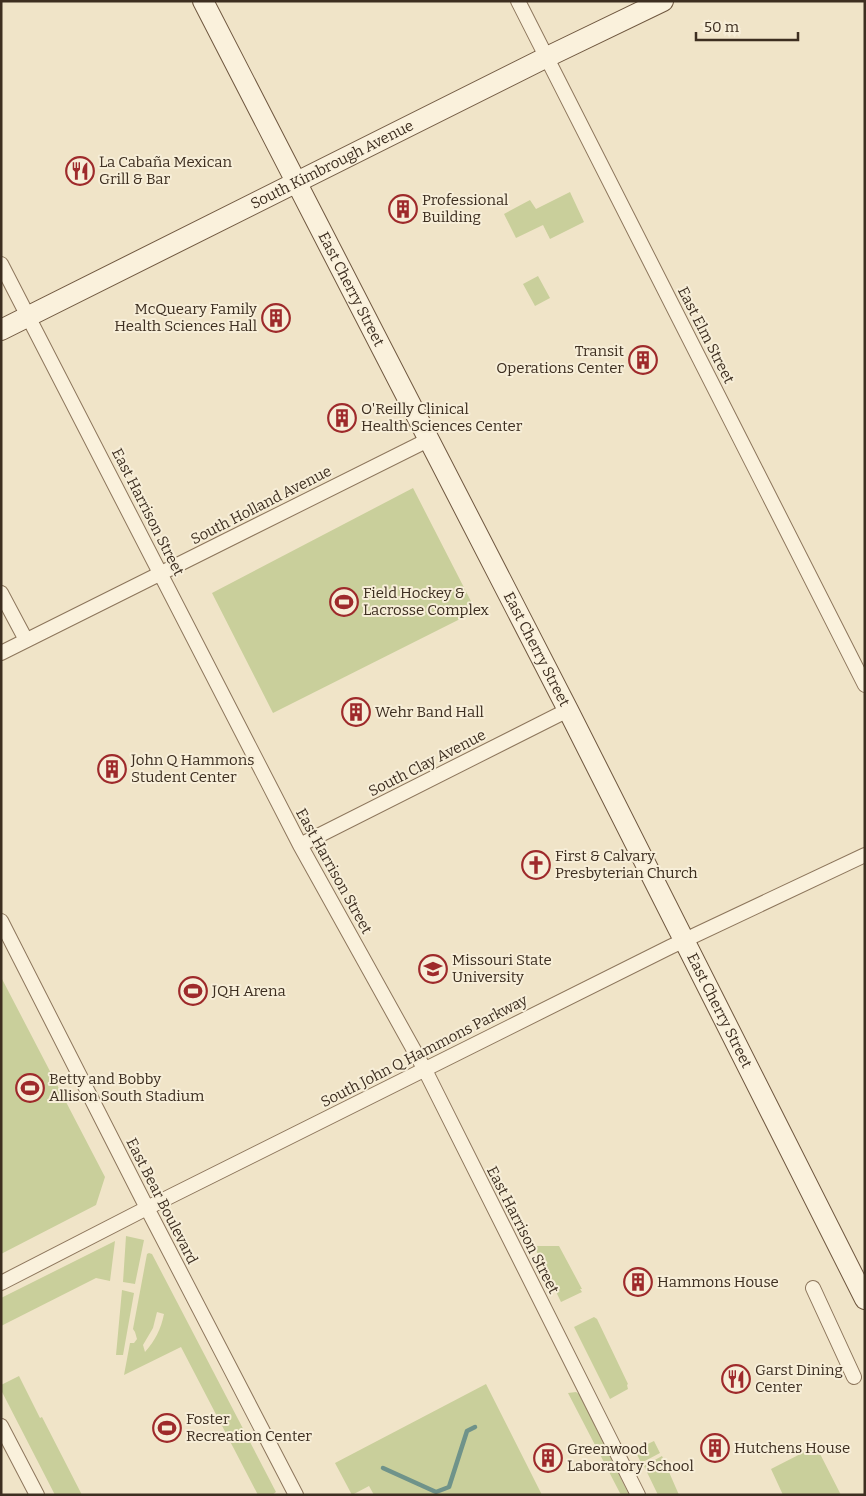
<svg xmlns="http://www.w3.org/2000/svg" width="866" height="1496" font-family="Bitter,serif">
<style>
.green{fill:#c9cf9b;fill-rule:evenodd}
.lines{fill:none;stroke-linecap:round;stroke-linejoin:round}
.stream{stroke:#6f938a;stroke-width:4.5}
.street-casing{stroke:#8d765c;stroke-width:16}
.secondary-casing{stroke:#6f573f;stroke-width:22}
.street{stroke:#faf1dc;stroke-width:14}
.secondary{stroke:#faf1dc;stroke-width:20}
.labels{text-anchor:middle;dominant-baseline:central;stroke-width:4;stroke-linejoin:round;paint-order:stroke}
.poi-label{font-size:15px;fill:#3d2e20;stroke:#f7eed8;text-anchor:start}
.street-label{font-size:15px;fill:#3d2e20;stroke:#f7eed8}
</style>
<rect width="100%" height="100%" fill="#f0e4c8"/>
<path class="green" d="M570,192L584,222L550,239L543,225L516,238L504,214L530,200L536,209Z
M538,276L550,298L535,306L523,284Z
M413,488L476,611L273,713L212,593Z
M1,977L105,1177L96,1205L1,1254Z
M126,1236L144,1240L135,1284L123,1282Z
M115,1241L110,1281L96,1278L1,1326V1298Z
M534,1246H559L582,1289H580L582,1292L561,1302Z
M149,1253L152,1254L276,1492L272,1495H258L181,1347L124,1375L130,1343H134L137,1339L135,1332L133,1329L147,1254ZM157,1312L164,1314C161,1329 155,1341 145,1352L143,1345L153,1328Z
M122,1290L134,1293L123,1355H116Z
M594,1317L597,1319L628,1384L627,1385L628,1389L610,1399L574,1327Z
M19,1376L40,1418L42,1417L82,1495H55L1,1390V1385Z
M486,1384L542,1495H374L369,1486L352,1495L335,1463Z
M576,1392L579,1394L629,1495H621L568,1393Z
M654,1441L660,1453L641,1463L635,1450Z
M816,1446L841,1495H783L771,1469Z
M662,1456L679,1495H658L644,1466Z"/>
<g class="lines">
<path class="stream" d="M383,1468L436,1492L449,1487L467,1431L475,1427"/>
<defs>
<path id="street" d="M518,1L865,685
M1,264L300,845L425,1070L638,1495
M1,593L26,640
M1,653L428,440
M300,845L568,710
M1,921L147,1208L296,1495
M1,1283L147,1208L670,947L865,855
M813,1288L854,1377
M1,1426L37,1495"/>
<g id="secondary">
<path id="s1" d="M203,1L568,710L865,1299"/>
<path id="s2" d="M1,330L547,57L663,1"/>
</g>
</defs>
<use href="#street" class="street-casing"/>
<use href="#secondary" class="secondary-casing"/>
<use href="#street" class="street"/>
<use href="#secondary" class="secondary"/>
</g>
<defs>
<symbol id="restaurant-ring" viewBox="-11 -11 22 22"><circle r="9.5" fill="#f7eed8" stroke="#9e2a2b" stroke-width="1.5"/><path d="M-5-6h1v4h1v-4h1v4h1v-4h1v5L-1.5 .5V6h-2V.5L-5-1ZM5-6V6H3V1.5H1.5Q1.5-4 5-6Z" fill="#9e2a2b"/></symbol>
<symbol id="building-ring" viewBox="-11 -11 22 22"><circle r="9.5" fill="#f7eed8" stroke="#9e2a2b" stroke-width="1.5"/><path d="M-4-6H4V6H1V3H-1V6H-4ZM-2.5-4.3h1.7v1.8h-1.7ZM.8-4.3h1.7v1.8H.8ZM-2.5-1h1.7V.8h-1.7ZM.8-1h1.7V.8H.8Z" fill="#9e2a2b"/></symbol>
<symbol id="stadium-ring" viewBox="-11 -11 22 22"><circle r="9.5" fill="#f7eed8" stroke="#9e2a2b" stroke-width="1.5"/><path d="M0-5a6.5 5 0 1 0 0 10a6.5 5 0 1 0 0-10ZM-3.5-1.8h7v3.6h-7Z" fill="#9e2a2b"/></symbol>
<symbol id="church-ring" viewBox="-11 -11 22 22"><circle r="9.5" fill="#f7eed8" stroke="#9e2a2b" stroke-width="1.5"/><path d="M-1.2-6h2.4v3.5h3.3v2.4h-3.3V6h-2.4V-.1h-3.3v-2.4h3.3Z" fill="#9e2a2b"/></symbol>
<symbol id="university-ring" viewBox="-11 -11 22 22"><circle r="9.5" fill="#f7eed8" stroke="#9e2a2b" stroke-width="1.5"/><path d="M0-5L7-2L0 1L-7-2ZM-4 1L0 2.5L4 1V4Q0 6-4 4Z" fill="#9e2a2b"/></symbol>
</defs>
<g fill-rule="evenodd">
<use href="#restaurant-ring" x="64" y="155" width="32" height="32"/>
<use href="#building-ring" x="387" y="193" width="32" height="32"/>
<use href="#building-ring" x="260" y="302" width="32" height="32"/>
<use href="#building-ring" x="627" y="344" width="32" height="32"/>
<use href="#building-ring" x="326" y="402" width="32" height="32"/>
<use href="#stadium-ring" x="328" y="586" width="32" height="32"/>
<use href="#building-ring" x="340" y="696" width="32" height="32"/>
<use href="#building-ring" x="96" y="753" width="32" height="32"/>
<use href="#church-ring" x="520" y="849" width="32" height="32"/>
<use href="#university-ring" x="417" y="953" width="32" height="32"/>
<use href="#stadium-ring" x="177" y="975" width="32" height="32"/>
<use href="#stadium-ring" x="14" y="1072" width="32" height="32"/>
<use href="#building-ring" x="622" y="1266" width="32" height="32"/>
<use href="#restaurant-ring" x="720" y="1363" width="32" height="32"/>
<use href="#stadium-ring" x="151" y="1412" width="32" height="32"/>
<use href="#building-ring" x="699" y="1432" width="32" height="32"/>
<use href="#building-ring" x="532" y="1442" width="32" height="32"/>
</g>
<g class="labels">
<g class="poi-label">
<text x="99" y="162">La Cabaña Mexican<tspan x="99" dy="17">Grill &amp; Bar</tspan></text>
<text x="422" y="200">Professional<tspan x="422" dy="17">Building</tspan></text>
<text x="257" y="309" text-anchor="end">McQueary Family<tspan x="257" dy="17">Health Sciences Hall</tspan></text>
<text x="624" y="351" text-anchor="end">Transit<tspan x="624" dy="17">Operations Center</tspan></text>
<text x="361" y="409">O'Reilly Clinical<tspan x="361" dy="17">Health Sciences Center</tspan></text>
<text x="363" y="593">Field Hockey &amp;<tspan x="363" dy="17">Lacrosse Complex</tspan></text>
<text x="375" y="712">Wehr Band Hall</text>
<text x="131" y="760">John Q Hammons<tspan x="131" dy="17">Student Center</tspan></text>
<text x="555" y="856">First &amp; Calvary<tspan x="555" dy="17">Presbyterian Church</tspan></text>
<text x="452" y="960">Missouri State<tspan x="452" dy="17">University</tspan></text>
<text x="212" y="991">JQH Arena</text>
<text x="49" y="1079">Betty and Bobby<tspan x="49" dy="17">Allison South Stadium</tspan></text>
<text x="657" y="1282">Hammons House</text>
<text x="755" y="1370">Garst Dining<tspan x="755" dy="17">Center</tspan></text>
<text x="186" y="1419">Foster<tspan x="186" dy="17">Recreation Center</tspan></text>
<text x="734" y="1448">Hutchens House</text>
<text x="567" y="1449">Greenwood<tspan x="567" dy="17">Laboratory School</tspan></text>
</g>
<g class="street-label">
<text stroke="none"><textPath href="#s2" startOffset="370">South Kimbrough Avenue</textPath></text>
<text stroke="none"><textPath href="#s1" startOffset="324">East Cherry Street</textPath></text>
<text transform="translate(706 335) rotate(63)">East Elm Street</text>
<text transform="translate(261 505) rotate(-27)">South Holland Avenue</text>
<text transform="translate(148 512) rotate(63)">East Harrison Street</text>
<text stroke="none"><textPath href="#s1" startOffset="729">East Cherry Street</textPath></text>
<text transform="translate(427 763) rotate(-27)">South Clay Avenue</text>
<text transform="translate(334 871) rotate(61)">East Harrison Street</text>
<text stroke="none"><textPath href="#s1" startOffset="1134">East Cherry Street</textPath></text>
<text transform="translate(424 1051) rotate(-27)">South John Q Hammons Parkway</text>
<text transform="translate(162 1201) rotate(63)">East Bear Boulevard</text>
<text transform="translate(523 1230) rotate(63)">East Harrison Street</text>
</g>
</g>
<rect width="866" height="1496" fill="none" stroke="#3d2e20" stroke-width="5"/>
<path d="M696 32v8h102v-8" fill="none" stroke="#3d2e20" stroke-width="2.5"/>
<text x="704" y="32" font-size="15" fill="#3d2e20" stroke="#f7eed8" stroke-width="4" paint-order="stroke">50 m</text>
</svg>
